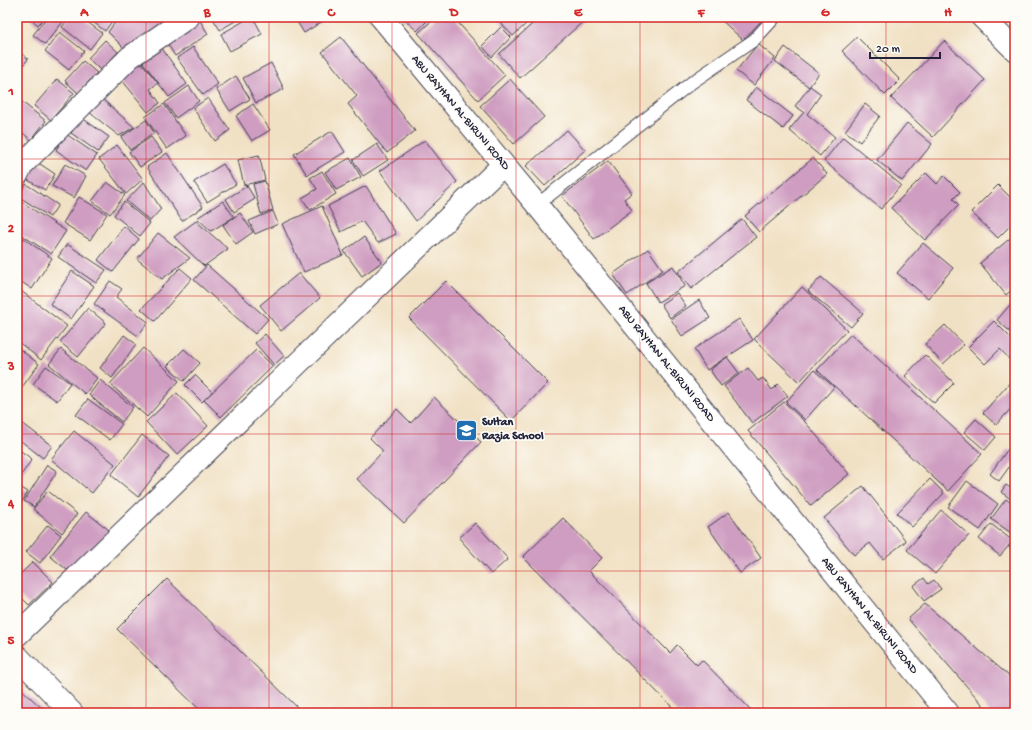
<svg xmlns="http://www.w3.org/2000/svg" width="1032" height="730" font-family="'Gochi Hand',sans-serif">
<style>
.building{fill:#cf9dc1}
.lines{fill:none;stroke-linecap:round;stroke-linejoin:round}
.service-casing{stroke:#413f50;stroke-width:14}
.minor-casing{stroke:#413f50;stroke-width:24}
.tertiary-casing{stroke:#413f50;stroke-width:24}
.service{stroke:#fff;stroke-width:12}
.minor{stroke:#fff;stroke-width:22}
.tertiary{stroke:#fff;stroke-width:22}
.grid{fill:none;stroke:#d62828;stroke-width:1;stroke-opacity:0.55}
.labels{text-anchor:middle;dominant-baseline:central;stroke-width:3.5;stroke-linejoin:round;paint-order:stroke}
.street-label{font-size:12px;fill:#22223b;stroke:#fdfcf7}
.poi-label{font-size:12px;font-weight:bold;fill:#22223b;stroke:#fdfcf7;text-anchor:start}
.neatline{fill:none;stroke:#d62828;stroke-width:1.5}
.grid-label{font-size:13px;text-anchor:middle;font-weight:bold;fill:#d62828}
</style>
<rect width="100%" height="100%" fill="#fdfcf7"/>
<filter id="ink" filterUnits="userSpaceOnUse"><feTurbulence type="fractalNoise" baseFrequency=".025" numOctaves="2"/><feDisplacementMap in="SourceGraphic" scale="8" xChannelSelector="R" yChannelSelector="G"/><feConvolveMatrix kernelMatrix="1 2 1 2 8 2 1 2 1" color-interpolation-filters="sRGB"/></filter>
<filter id="wash" filterUnits="userSpaceOnUse"><feTurbulence type="fractalNoise" baseFrequency=".012" numOctaves="4" result="noise"/><feDisplacementMap in="SourceGraphic" scale="16" xChannelSelector="R" yChannelSelector="G"/><feGaussianBlur stdDeviation="0.9" result="paint"/><feColorMatrix in="noise" values="0 0 0 0 0 0 0 0 0 0 0 0 0 0 0 0 0 1.4 0 .05"/><feComposite in="paint" operator="in"/></filter>
<g filter="url(#wash)">
<rect width="100%" height="100%" fill="#f1e1c4"/>
<g id="blocks">
<path class="building" d="M29,17H45L38,25Z
M47,17H67L45,44L33,35Z
M70,17H81L102,33L90,49L62,27Z
M97,17H115L105,31L93,22Z
M119,17H175L128,52L108,32Z
M198,17L208,34L175,56L164,38Z
M212,17H242L220,30Z
M251,17H253L262,34L230,51L221,34Z
M294,17H329L304,33Z
M402,17H431L417,31Z
M436,17H453L505,75L478,100L418,33Z
M495,17H520L526,24L513,36Z
M540,17H588L520,78L499,54Z
M718,17H765L743,40Z
M501,27L511,37L492,57L482,46Z
M60,32L84,51L69,70L45,51Z
M341,37L415,131L387,153L348,104L357,96L322,52Z
M857,37L900,80L885,95L842,51Z
M105,40L118,52L101,71L88,58Z
M944,41L985,80L933,137L891,98Z
M758,44L775,58L754,85L736,71Z
M161,47L187,84L169,97L142,61Z
M193,47L218,84L203,95L177,58Z
M785,47L819,73L809,87L775,61Z
M17,50L28,59L17,73Z
M83,61L97,73L78,93L65,81Z
M141,62L158,83L150,89L160,103L148,112L121,79Z
M271,63L284,89L256,103L243,78Z
M236,76L250,99L230,111L216,89Z
M57,79L74,93L51,120L34,106Z
M510,79L544,117L514,144L480,106Z
M189,86L199,101L176,118L165,103Z
M810,86L821,94L807,114L835,137L820,156L789,130L804,112L795,106Z
M756,87L793,116L783,129L746,100Z
M17,98L46,121L31,140L17,128Z
M101,98L134,127L119,136L89,112Z
M208,98L230,130L215,141L193,108Z
M164,104L186,136L167,149L145,117Z
M253,104L270,130L252,141L236,116Z
M865,104L880,116L860,142L845,131Z
M82,118L109,137L98,152L71,133Z
M146,120L154,133L130,150L121,137Z
M907,123L932,144L902,181L877,160Z
M567,130L585,150L545,186L526,166Z
M332,131L345,152L307,175L294,154Z
M66,134L97,155L86,171L56,150Z
M151,137L162,152L140,167L129,152Z
M843,137L901,185L881,209L824,161Z
M425,140L457,182L416,221L380,171Z
M377,144L388,160L363,176L353,160Z
M117,145L143,179L126,194L99,159Z
M167,153L203,207L182,221L147,167Z
M259,155L265,180L244,185L238,160Z
M350,158L361,177L336,190L325,172Z
M813,158L827,174L759,232L745,216Z
M608,161L632,193L624,199L632,210L594,239L562,196Z
M37,162L55,174L45,190L26,179Z
M65,164L86,176L74,198L52,186Z
M223,164L236,184L207,202L194,182Z
M322,171L336,194L310,210L302,198L317,189L310,178Z
M926,173L937,184L944,176L960,192L953,199L959,205L925,240L891,208Z
M265,181L273,210L261,214L253,184Z
M107,182L125,195L110,214L92,201Z
M144,182L161,209L150,221L126,201Z
M26,184L58,205L50,217L18,196Z
M998,185L1015,202V221L998,238L971,212Z
M247,186L255,199L234,212L226,199Z
M366,186L396,234L378,243L362,221L341,232L328,206Z
M79,197L107,214L90,240L63,223Z
M17,199L66,231L51,254L17,232Z
M223,201L234,217L211,231L197,218Z
M124,202L150,223L140,236L114,215Z
M322,206L343,255L304,272L282,224Z
M273,211L278,224L255,234L249,221Z
M240,213L253,232L236,244L223,225Z
M742,219L756,237L691,289L678,272Z
M196,221L228,249L204,266L174,237Z
M124,226L139,239L113,272L98,260Z
M158,233L190,258L162,279L137,259Z
M17,234L52,258L32,289L17,279Z
M1013,236L1015,239V287L1006,295L980,263Z
M364,237L382,262L362,276L344,251Z
M923,243L953,268L928,298L897,273Z
M67,244L106,270L96,283L58,257Z
M648,249L663,270L627,295L613,274Z
M207,265L268,319L255,334L194,280Z
M673,266L685,286L658,302L646,283Z
M180,268L192,278L155,321L141,309Z
M72,271L94,286L71,319L50,304Z
M299,273L320,298L281,331L260,305Z
M821,277L863,313L851,327L808,291Z
M110,281L122,289L116,297L148,322L138,336L94,304Z
M446,281L548,383L511,421L409,318Z
M802,287L847,330L799,382L754,339Z
M21,291L67,326L41,360L17,341V297Z
M677,293L686,306L670,318L661,304Z
M1015,299V336L997,320Z
M699,300L710,318L682,336L671,319Z
M88,308L106,323L78,357L60,342Z
M739,319L753,340L707,370L694,349Z
M994,321L1015,342V365L1000,349L985,364L968,347Z
M945,325L964,345L943,364L925,344Z
M265,334L284,356L274,365L255,343Z
M851,334L982,454L948,491L817,370Z
M124,335L136,344L112,378L100,368Z
M17,347L39,364L17,394Z
M143,348L179,381L147,417L110,384Z
M61,349L97,378L85,394L49,364Z
M184,349L200,363L184,381L167,366Z
M256,350L273,366L221,417L204,400Z
M925,355L954,383L934,403L905,376Z
M727,357L739,373L721,386L710,370Z
M46,366L70,383L57,401L33,384Z
M748,368L758,381L763,378L772,390L778,384L788,396L752,423L724,386Z
M814,370L834,387L805,420L786,402Z
M195,375L212,392L202,402L185,385Z
M1013,379L1015,380V404L996,425L983,413Z
M100,380L133,407L122,422L89,395Z
M177,393L208,426L177,455L146,422Z
M434,397L481,442L404,523L357,479L383,451L370,438L397,409L411,423Z
M88,399L122,424L110,440L76,415Z
M784,402L806,423L849,474L811,506L748,431Z
M17,419L52,446L43,458L17,438Z
M976,419L996,437L985,450L964,432Z
M74,431L115,464L92,493L51,459Z
M142,435L169,456L138,497L111,475Z
M18,449L32,459L17,481V450Z
M1008,449L1015,455V459L999,481L990,474Z
M47,465L57,471L34,507L24,501Z
M930,479L944,493L912,527L897,513Z
M967,481L998,504L980,530L948,507Z
M17,485L28,492L17,509Z
M1006,485L1015,491V502L1001,492Z
M863,486L906,541L883,559L870,543L854,555L824,518Z
M48,491L77,514L62,533L33,509Z
M1006,499L1015,506V533L1014,535L991,519Z
M941,510L969,535L935,574L907,550Z
M86,512L109,530L72,574L50,556Z
M729,512L761,558L740,573L708,527Z
M563,518L602,558L589,571L670,653L677,645L697,665L702,660L754,713H678L523,557Z
M475,523L508,559L491,574L459,538Z
M991,524L1013,541L1000,556L979,539Z
M48,525L61,535L40,563L26,552Z
M1015,539V552L1009,547Z
M33,562L53,582L29,605L17,593V577Z
M924,578L928,584L934,580L941,589L924,601L913,586Z
M167,579L303,713H203L117,629Z
M925,604L1015,681V713H990L908,619Z
M17,685L47,713H17Z"/>
</g>
</g>
<g filter="url(#ink)">
<use href="#blocks" fill-opacity="0" stroke="#413f50" stroke-width="1"/>
<g class="lines">
<defs>
<path id="service" d="M537,205L691,83L754,40L775,17"/>
<path id="minor" d="M982,17L1015,50
M17,175L22,165L130,57L188,17
M17,635L503,165
M17,656L72,713"/>
<path id="tertiary" d="M381,17L537,205L948,713"/>
</defs>
<use href="#service" class="service-casing"/>
<use href="#minor" class="minor-casing"/>
<use href="#tertiary" class="tertiary-casing"/>
<use href="#service" class="service"/>
<use href="#minor" class="minor"/>
<use href="#tertiary" class="tertiary"/>
</g>
</g>
<path class="grid" d="M146,17V713M269,17V713M392,17V713M516,17V713M640,17V713M763,17V713M886,17V713M17,159H1015M17,296H1015M17,434H1015M17,571H1015"/>
<defs>
<symbol id="school-square" viewBox="-11 -11 22 22"><rect x="-9" y="-9" width="18" height="18" rx="4" fill="#1f6fb2" stroke="#fdfcf7"/><path d="M0-5L7-2L0 1L-7-2ZM-4 1L0 2.5L4 1V4Q0 6-4 4Z" fill="#fff"/></symbol>
</defs>
<g fill-rule="evenodd">
<use href="#school-square" x="454" y="418" width="25" height="25"/>
</g>
<g class="labels">
<g class="street-label">
<text transform="translate(460 113) rotate(50)">ABU RAYHAN AL-BIRUNI ROAD</text>
<text transform="translate(666 364) rotate(51)">ABU RAYHAN AL-BIRUNI ROAD</text>
<text transform="translate(869 616) rotate(51)">ABU RAYHAN AL-BIRUNI ROAD</text>
</g>
<g class="poi-label">
<text x="482" y="423">Sultan<tspan x="482" dy="14">Razia School</tspan></text>
</g>
</g>
<rect width="1032" height="730" fill="none" stroke="#fdfcf7" stroke-width="44"/>
<path d="M870 52v6h70v-6" fill="none" stroke="#22223b" stroke-width="2"/>
<text x="876" y="52" font-size="12" fill="#22223b" stroke="#fdfcf7" stroke-width="3" paint-order="stroke">20 m</text>
<rect x="22" y="22" width="988" height="686" class="neatline"/>
<g class="grid-label">
<text x="84" y="16">A</text>
<text x="207" y="16">B</text>
<text x="331" y="16">C</text>
<text x="454" y="16">D</text>
<text x="578" y="16">E</text>
<text x="701" y="16">F</text>
<text x="825" y="16">G</text>
<text x="948" y="16">H</text>
<text x="11" y="95">1</text>
<text x="11" y="232">2</text>
<text x="11" y="370">3</text>
<text x="11" y="507">4</text>
<text x="11" y="644">5</text>
</g>
</svg>
